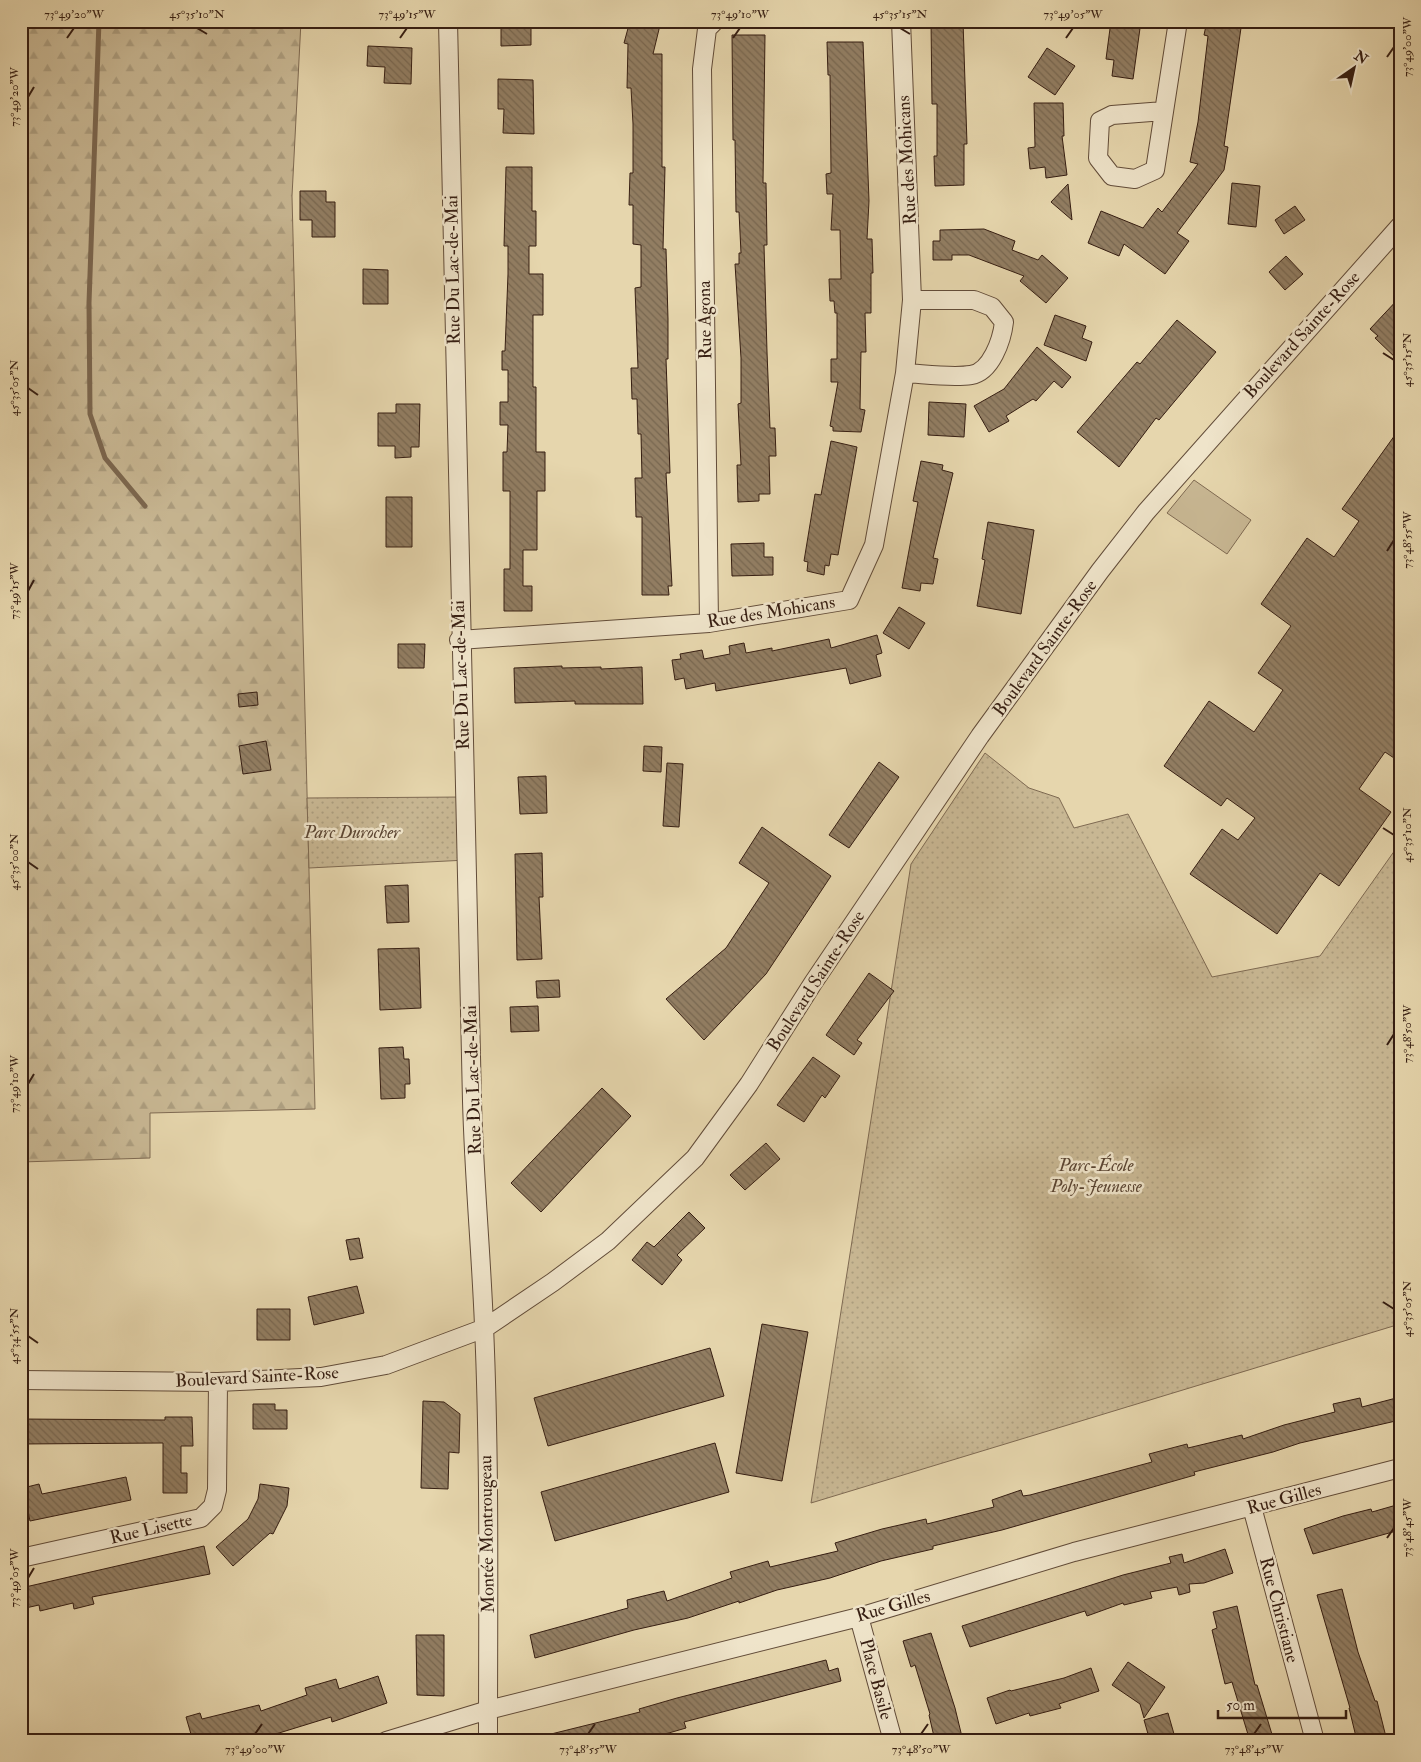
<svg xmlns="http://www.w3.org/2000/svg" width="1421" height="1762" font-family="'IM FELL Double Pica',serif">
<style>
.grass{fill:#c8b793;stroke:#7f6a52}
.forest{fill:url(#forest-firs);stroke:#7f6a52}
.park{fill:url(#park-dots);stroke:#7f6a52}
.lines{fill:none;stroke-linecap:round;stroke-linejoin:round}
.stream{stroke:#7c674f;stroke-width:5}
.building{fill:url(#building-back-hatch);stroke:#361e12}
.minor-casing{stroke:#624c39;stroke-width:20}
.minor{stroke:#efe4ca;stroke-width:18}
.ticks{fill:none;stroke:#361e12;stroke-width:2}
.labels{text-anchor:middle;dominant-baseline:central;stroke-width:5;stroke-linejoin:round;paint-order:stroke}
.street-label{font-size:18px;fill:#361e12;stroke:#efe4ca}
.park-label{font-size:18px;font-style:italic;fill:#5a4432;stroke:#efe4ca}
.neatline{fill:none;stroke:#361e12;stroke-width:2}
.ticks-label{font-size:12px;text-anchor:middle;fill:#361e12}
</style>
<defs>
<pattern id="forest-firs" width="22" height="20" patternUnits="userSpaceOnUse" patternTransform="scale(1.25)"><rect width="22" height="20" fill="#c8b793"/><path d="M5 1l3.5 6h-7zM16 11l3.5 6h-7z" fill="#ac9d7e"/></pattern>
<pattern id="park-dots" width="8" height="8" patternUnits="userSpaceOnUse" patternTransform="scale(1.25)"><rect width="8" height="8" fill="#c8b793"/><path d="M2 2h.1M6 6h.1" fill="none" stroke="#ac9d7e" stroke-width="1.8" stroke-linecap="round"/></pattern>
<pattern id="building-back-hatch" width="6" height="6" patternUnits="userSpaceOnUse" patternTransform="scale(1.25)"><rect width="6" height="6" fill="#927e63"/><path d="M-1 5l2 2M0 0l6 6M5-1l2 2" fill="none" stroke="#786750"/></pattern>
</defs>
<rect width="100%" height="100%" fill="#e6d6ad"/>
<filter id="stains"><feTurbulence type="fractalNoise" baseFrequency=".004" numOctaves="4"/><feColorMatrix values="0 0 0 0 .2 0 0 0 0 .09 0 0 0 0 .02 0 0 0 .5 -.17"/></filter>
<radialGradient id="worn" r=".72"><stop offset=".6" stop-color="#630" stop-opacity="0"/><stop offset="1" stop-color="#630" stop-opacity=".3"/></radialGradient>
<path class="grass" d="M1194,480L1251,520L1227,554L1167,513Z"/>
<path class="forest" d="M21,21H301L292,196L315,1109L150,1113V1158L21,1162Z"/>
<path class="park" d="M985,753L1029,788L1059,798L1074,828L1128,814L1212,977L1320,956L1400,843V1324L811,1503L911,864Z
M465,797L467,860L309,868L307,798Z"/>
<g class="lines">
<path class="stream" d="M99,21L89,303L90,414L105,458L145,506"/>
</g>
<path class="building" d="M501,21H531V45L501,46Z
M630,21H661L653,54H662V167H665L663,249H666L668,319V359H666L670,473H666L672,586H668L669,595H642V517H636L635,478H642L641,434H638L637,399H632L631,368H638L635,288L641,287V245L633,244V205H629L630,173H633V124L631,88H627L628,44L624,43Z
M931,21H963L967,144H964V185L935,186L934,156H937V104H932Z
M1111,21H1141L1133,79L1112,76L1114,60L1106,59Z
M1207,21H1242L1224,146L1228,147L1224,170L1177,233L1189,241L1165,274L1124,244L1119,256L1088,243L1101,211L1143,228L1158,208L1162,212L1198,164L1190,162L1198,122L1208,36L1204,35Z
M732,35H765L763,183H766L767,245H764L767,352L770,428H775L776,456H769L770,494H759V501L738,502L737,465H741L738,404L741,403V358L735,264H739V253H741L739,212H736L735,140H733Z
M827,42H863L869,201L867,239H872L873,273H871V313H865L866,352H861L860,409L865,410L861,432L833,431V427L830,426L838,382H831V359H837V313H835L834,301H830L829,279H841L840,230H831L833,194H827L826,174L831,173L830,75H828Z
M368,46L412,48L411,84L384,83L385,67L367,66Z
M1047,48L1075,66L1055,95L1028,77Z
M498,79L533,80L534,134L503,133L504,109H498Z
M1034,103H1063L1064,136H1062L1067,175L1046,178L1045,167L1030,169L1028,148L1035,147Z
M506,167H532V211H536V246H529V274H543V315H533V387H536V452H545V491H537V550H523V586H532V611H504V569H510V491H503V452H507L508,425H500V402H508V370H502V351H505L508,274V246H504Z
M1232,183L1260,186L1256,227L1228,224Z
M1068,184L1072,220L1051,202Z
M300,191H326V202H335V237H312V220H300Z
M1295,206L1305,220L1284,234L1275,220Z
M984,229L1015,241L1012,250L1038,260L1042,255L1068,278L1046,303L1020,281L1024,276L969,255H952V260H933V241H940V230Z
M1286,256L1303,274L1285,290L1269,272Z
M363,269L388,270V304H363Z
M1400,297V362L1375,338L1378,336L1370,329Z
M1055,315L1086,326L1082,338L1092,342L1086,361L1044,345Z
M1177,320L1216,352L1159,420L1156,418L1119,467L1077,432L1137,362L1140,364Z
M1037,347L1071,377L1062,388L1054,381L1036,401L1033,399L1006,416L1009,421L989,432L974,406L1004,389Z
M929,402L966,404L964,437L928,435Z
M396,404H420L419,447H411V457L395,458V446H378V413H396Z
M1400,428V762L1385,752L1359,789L1391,812L1339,886L1320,873L1277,934L1190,874L1222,829L1238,840L1255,818L1227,798L1221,806L1164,766L1209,701L1254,732L1283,690L1258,673L1291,626L1261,604L1307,538L1334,557L1359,521L1342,509Z
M831,441L857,447L838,555L831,554L829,566L825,565L824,575L807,571L808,562L804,561L815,494L821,495Z
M921,461L943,465L942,470L953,473L933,558L938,559L933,584L921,583L920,591L902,588L918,502L913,501Z
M386,497H412V547H386Z
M988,522L1034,530L1021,614L977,606L985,560L982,559Z
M764,543V557H773V575L732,576L731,544Z
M899,607L925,623L909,649L883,633Z
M877,635L882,653L876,655L881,676L850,684L846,668L716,691L715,683L686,689L684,678L675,680L672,660L681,659L680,654L702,650L704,659L730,654L729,646L744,643L746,653L772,648V651L829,639L831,648Z
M398,644H425L424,668H398Z
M562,666V668L601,667V669L642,667L643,704H575V701L515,703L514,668Z
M257,692L258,705L239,707L238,694Z
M266,741L271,770L243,774L239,746Z
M644,746L662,747L661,772L643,771Z
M879,762L899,777L849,848L829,835Z
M667,763L683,764L679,827L663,826Z
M546,776L547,813L520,814L518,777Z
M762,827L831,876L766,974L704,1040L666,999L726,948L769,883L739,863Z
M542,853L543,897H539L542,959L517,960L515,854Z
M408,885L409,922L387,923L385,886Z
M419,948L421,1008L380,1010L378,949Z
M869,973L894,991L857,1040L862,1043L854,1055L826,1035Z
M559,980L560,997L537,998L536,981Z
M538,1006L539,1031L511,1032L510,1007Z
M403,1047L404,1059H409L410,1084H405V1098L381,1099L379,1048Z
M813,1057L840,1076L825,1098L822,1095L804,1122L777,1105Z
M602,1088L631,1116L541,1212L511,1183Z
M766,1143L780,1159L745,1190L730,1175Z
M689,1212L705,1228L677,1255L682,1260L662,1285L632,1260L647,1242L654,1247Z
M359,1238L363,1258L350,1260L346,1240Z
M357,1286L364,1313L314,1325L308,1297Z
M257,1309H290V1340H257Z
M762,1324L808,1332L782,1481L736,1473Z
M710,1348L724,1396L548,1446L534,1398Z
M1400,1397V1420L1300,1443L1273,1452L1194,1472L1195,1475L1002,1530L933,1546V1549L881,1561L830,1578L777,1590L739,1603V1601L688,1618L634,1630L535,1658L530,1635L628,1608L627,1600L664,1591L667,1601L732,1578L730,1572L768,1561L770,1567L838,1551L835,1543L882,1529L926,1519L927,1524L994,1507L992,1500L1021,1490L1023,1496L1030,1495L1152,1462L1149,1454L1187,1444L1188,1448L1242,1435L1243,1439L1284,1425L1335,1412L1333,1404L1360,1398L1362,1407Z
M423,1401L444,1402L460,1414L459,1453L449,1452L448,1489L421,1488Z
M253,1404H275V1410H287V1429H253Z
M165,1417H192L193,1446H181V1473H187V1493H163V1443L21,1444V1419L165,1420Z
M715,1443L729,1492L555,1541L541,1492Z
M126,1477L131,1500L30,1521L23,1488L39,1484L42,1494Z
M260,1484L289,1488L287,1506L273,1534L270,1533L233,1566L216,1547L248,1519L258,1499Z
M1400,1504V1530L1313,1554L1304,1529L1343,1516L1371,1509L1372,1512Z
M204,1546L210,1574L92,1597L94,1604L74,1609L73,1603L40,1611L39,1605L21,1609V1588Z
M1225,1549L1233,1573L1204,1583L1189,1584L1190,1592L1179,1595L1177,1587L1150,1592L1152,1598L1124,1605L1123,1603L1087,1616L1085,1611L970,1647L962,1626L1123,1575L1171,1563L1169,1557L1182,1554L1184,1563Z
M1342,1589L1358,1652L1375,1701H1377L1387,1741H1357L1349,1708H1350L1317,1595Z
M1237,1606L1255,1685H1257L1274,1741H1250L1232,1682L1225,1684L1212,1630L1217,1628L1213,1612Z
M931,1633L955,1708L963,1741H935L929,1715L930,1714L915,1665L911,1667L903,1641Z
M416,1635H444V1696L417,1695Z
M826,1660L829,1671L838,1668L841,1681L684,1722L686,1728L648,1739L647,1736L626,1741H544L543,1736L640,1712L639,1709L677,1698Z
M1128,1662L1165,1687L1144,1718L1140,1704L1112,1685Z
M1091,1668L1099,1691L1059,1704L1061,1708L1030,1716L1029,1713L996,1724L987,1698L1010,1690L1011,1691L1064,1678Z
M378,1676L387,1703L332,1722L331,1717L253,1741H193L186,1717L200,1713L202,1719L259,1705L261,1711L307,1695L305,1688L336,1679L339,1689Z
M1168,1713L1176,1741H1150L1144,1720Z"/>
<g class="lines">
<defs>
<path id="minor" d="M448,21C455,381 462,741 472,1101C474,1176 481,1251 484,1326C490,1464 488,1603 488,1741
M1164,111L1112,115L1100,121L1098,158L1112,176L1135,179L1155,170L1178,21
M905,373C924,374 952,378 971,375C991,372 1002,340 1004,322L992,307L974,300H912
M709,623L702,69L707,29L715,21
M459,640L709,623L849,600L874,545L905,373L912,300L901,21
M21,1380L218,1382L321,1377L386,1365L485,1328L553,1282L608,1241L695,1158L749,1084L813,983L980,736L1100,571L1146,512L1400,226
M1252,1507L1315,1741
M21,1558L201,1518L213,1506L217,1490L218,1382
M859,1617L893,1741
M386,1741L488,1710L859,1617L1074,1552L1400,1468"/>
</defs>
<use href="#minor" class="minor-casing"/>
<use href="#minor" class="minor"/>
</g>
<path class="ticks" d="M197,28L207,34M900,28L910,34M67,38L74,28M400,38L407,28M733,38L740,28M1066,38L1073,28M1387,57L1394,47M28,97L34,87M1383,353L1394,360M28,388L38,395M1387,551L1394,540M28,591L34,580M1383,828L1394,835M28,862L38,869M1387,1045L1394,1034M28,1084L34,1074M1383,1302L1394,1309M28,1336L38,1343M1387,1538L1394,1528M28,1578L34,1568M255,1734L262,1724M588,1734L595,1724M921,1734L928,1724M1254,1734L1261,1724"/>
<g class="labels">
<g class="street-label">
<text transform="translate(907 160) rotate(-93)">Rue des Mohicans</text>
<text transform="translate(453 270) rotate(-91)">Rue Du Lac-de-Mai</text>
<text transform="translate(705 320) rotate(-91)">Rue Agona</text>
<text transform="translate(1302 335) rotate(-48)">Boulevard Sainte-Rose</text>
<text transform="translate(771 612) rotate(-9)">Rue des Mohicans</text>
<text transform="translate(1045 648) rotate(-54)">Boulevard Sainte-Rose</text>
<text transform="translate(461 675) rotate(-92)">Rue Du Lac-de-Mai</text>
<text transform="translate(816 981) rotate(-57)">Boulevard Sainte-Rose</text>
<text transform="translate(473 1080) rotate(-92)">Rue Du Lac-de-Mai</text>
<text transform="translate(257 1377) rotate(-3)">Boulevard Sainte-Rose</text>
<text transform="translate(1284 1499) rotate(-15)">Rue Gilles</text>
<text transform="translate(151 1529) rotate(-13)">Rue Lisette</text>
<text transform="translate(487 1534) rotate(-91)">Montée Montrougeau</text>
<text transform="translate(893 1606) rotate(-16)">Rue Gilles</text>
<text transform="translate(1279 1610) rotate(75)">Rue Christiane</text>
<text transform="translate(876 1679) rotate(75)">Place Basile</text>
</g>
<g class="park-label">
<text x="352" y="832">Parc Durocher</text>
<text x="1096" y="1165">Parc-École<tspan x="1096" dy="21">Poly-Jeunesse</tspan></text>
</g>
</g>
<rect width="1421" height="1762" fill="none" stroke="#e6d6ad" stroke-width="55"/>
<g transform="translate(1354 68) rotate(34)" stroke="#efe4ca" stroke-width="4" paint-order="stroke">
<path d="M0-4L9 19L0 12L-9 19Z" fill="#361e12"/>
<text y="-8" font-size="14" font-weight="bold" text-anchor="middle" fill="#361e12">N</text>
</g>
<path d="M1218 1710v8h128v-8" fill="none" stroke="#361e12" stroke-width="2.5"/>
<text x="1226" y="1710" font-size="15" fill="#361e12" stroke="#efe4ca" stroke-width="4" paint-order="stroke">50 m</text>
<rect x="28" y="28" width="1366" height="1706" class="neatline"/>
<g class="ticks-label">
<text x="74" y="18">73°49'20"W</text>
<text x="197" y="18">45°35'10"N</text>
<text x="407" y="18">73°49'15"W</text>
<text x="740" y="18">73°49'10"W</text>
<text x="900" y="18">45°35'15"N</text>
<text x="1073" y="18">73°49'05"W</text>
<text transform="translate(1407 47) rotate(-90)" y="4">73°49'00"W</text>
<text transform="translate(14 97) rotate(-90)" y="4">73°49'20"W</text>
<text transform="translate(1407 360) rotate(-90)" y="4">45°35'15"N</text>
<text transform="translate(14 388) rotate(-90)" y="4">45°35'05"N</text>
<text transform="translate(1407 540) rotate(-90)" y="4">73°48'55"W</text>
<text transform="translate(14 591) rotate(-90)" y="4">73°49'15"W</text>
<text transform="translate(1407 835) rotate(-90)" y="4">45°35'10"N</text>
<text transform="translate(14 862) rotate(-90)" y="4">45°35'00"N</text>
<text transform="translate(1407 1034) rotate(-90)" y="4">73°48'50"W</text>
<text transform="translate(14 1084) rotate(-90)" y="4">73°49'10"W</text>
<text transform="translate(1407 1309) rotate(-90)" y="4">45°35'05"N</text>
<text transform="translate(14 1336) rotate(-90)" y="4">45°34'55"N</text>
<text transform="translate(1407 1528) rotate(-90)" y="4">73°48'45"W</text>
<text transform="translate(14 1578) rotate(-90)" y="4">73°49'05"W</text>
<text x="255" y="1753">73°49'00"W</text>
<text x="588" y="1753">73°48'55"W</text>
<text x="921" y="1753">73°48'50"W</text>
<text x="1254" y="1753">73°48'45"W</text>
</g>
<rect width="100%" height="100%" filter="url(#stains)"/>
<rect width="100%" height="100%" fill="url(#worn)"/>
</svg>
